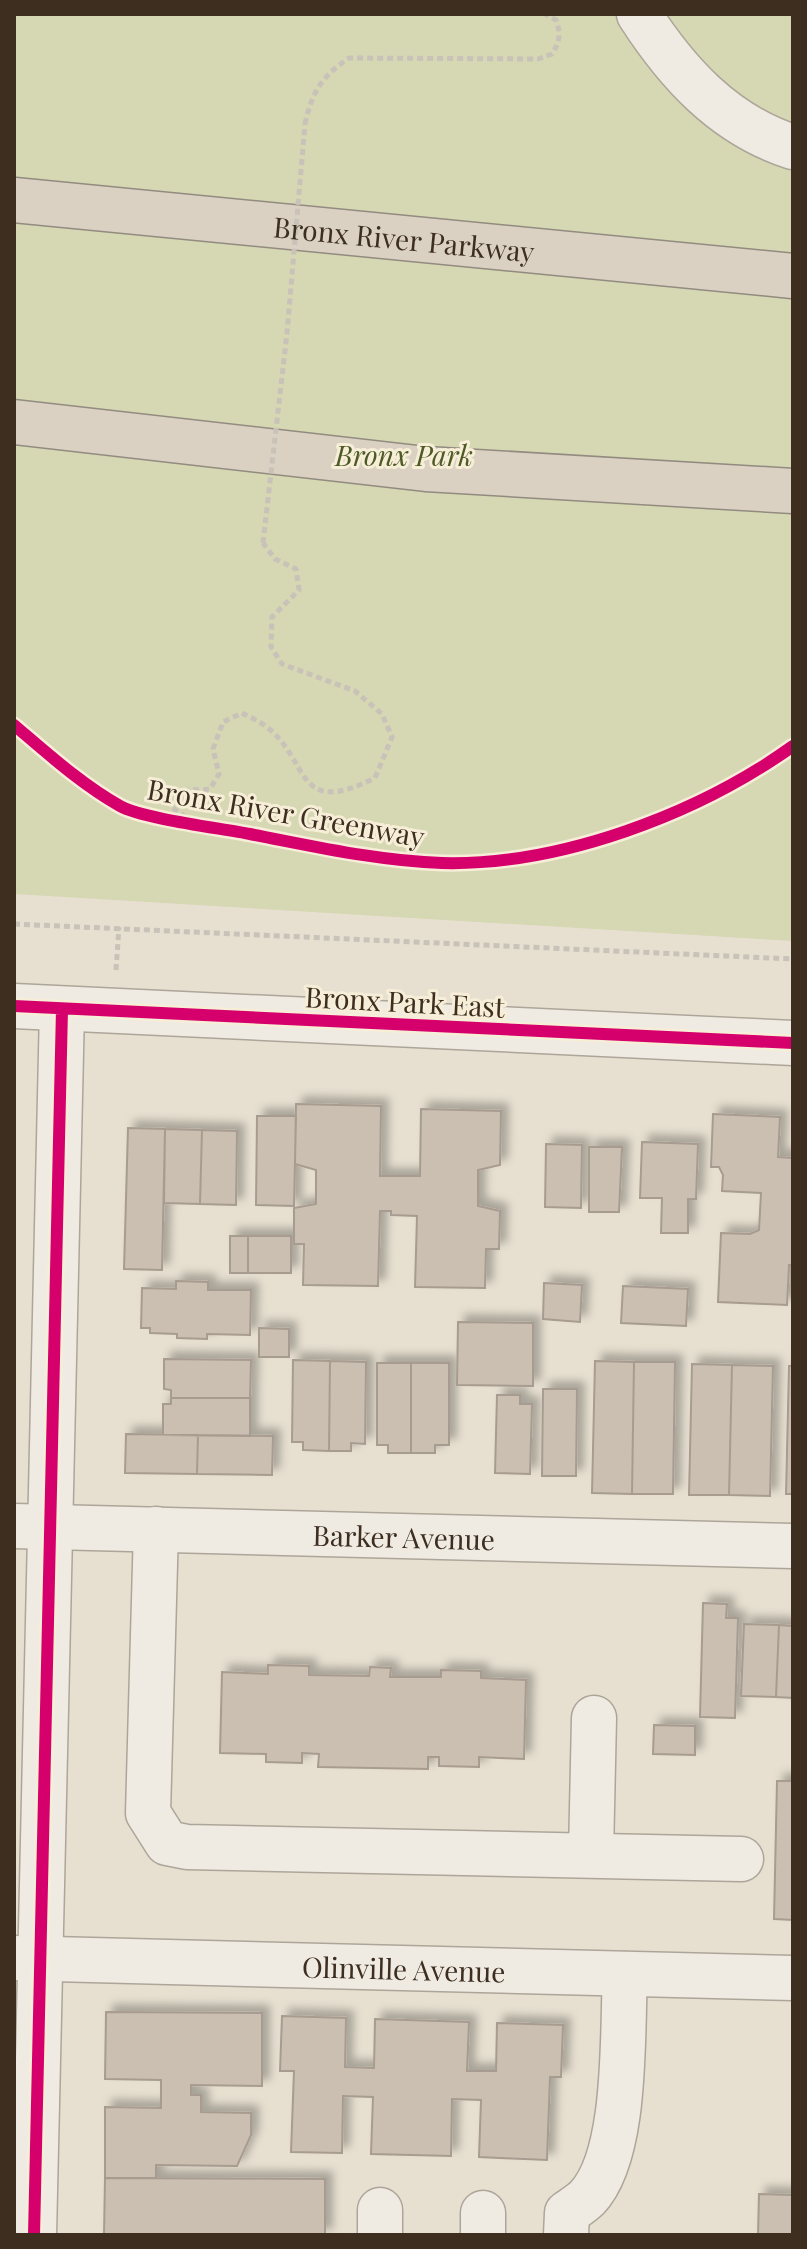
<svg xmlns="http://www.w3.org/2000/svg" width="807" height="2249" font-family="'Playfair Display',serif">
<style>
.green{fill:#d6d7b3}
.building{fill:#cbbfb2;stroke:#a89c90;stroke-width:2;filter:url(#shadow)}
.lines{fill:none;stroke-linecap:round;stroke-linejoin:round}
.minor-casing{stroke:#ada599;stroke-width:47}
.highway-casing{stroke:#928b80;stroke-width:47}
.path{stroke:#c8c2b9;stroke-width:5;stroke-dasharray:6 4;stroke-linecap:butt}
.minor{stroke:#efebe3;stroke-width:44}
.highway{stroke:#dad1c2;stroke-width:44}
.path-bridge{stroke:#c8c2b9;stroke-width:5;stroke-dasharray:6 4;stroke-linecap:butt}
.cycleway-casing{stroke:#f7eed8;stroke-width:17}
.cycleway{stroke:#d6006c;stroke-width:12}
.labels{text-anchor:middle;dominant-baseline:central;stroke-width:6;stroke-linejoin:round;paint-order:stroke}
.street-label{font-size:28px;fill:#3d2e20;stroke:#f7eed8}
.park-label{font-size:28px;font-style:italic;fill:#4d5a26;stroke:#f7eed8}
</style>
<defs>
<filter id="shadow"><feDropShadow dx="7" dy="-7" stdDeviation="4" flood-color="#0004"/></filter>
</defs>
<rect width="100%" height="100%" fill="#e7e0d1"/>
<path class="green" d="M14,14H793V941L14,894Z"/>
<path class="building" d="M296,1104L381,1106L380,1176H420L421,1109L501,1111L500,1165L478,1170V1206L500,1211L499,1249H486L485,1288L415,1287L417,1216L391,1215V1211H380L378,1286L303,1285L304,1244H294V1208L316,1204V1170L295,1164Z
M713,1114L780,1117L778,1157L793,1158V1265H789L787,1305L718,1302L721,1233L750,1234L759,1230L761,1193L722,1191L723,1175L719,1167H711Z
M257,1116H296L294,1206L256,1205Z
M128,1128L165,1129L162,1270L124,1269Z
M165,1129L202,1130L200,1204L164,1203Z
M202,1130L237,1131L236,1205L200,1204Z
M642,1142L698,1144L696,1199H688V1233H661L662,1198H640Z
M546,1144L582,1145L581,1208L545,1207Z
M589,1147H622L619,1212H589Z
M230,1236H248V1273H230Z
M248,1236H291V1273H248Z
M176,1281L208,1282V1290H251L250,1335L207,1334V1339L177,1338V1334L150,1333V1328H141L142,1288L176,1289Z
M544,1283L582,1285L580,1322L543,1319Z
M623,1286L688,1289L686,1326L621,1323Z
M458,1322L533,1323V1386L457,1385Z
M259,1328L289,1329V1357H259Z
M164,1359L251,1360L250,1398H171V1390L164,1389Z
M293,1360L330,1361L329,1451L303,1450V1442H292Z
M330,1361L366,1362L365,1444L351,1443V1451H329Z
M595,1361L634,1362L632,1494L592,1493Z
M634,1362H675L673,1494H632Z
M377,1363H411V1453H388V1445H377Z
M411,1363H449V1445H435V1453H411Z
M692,1364L732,1365L729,1495H689Z
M732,1365L773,1366L770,1496L729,1495Z
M789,1366H793V1494H786Z
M543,1389H577L576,1476H542Z
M497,1395H520V1404H532L530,1474L495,1473Z
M171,1398H250V1436L163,1435V1404H171Z
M126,1434L198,1435L197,1474L125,1473Z
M198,1435L273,1436L272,1475L197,1474Z
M703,1603L727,1604L726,1618H738L735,1718L700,1717Z
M744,1624L779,1625L776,1697L741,1696Z
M779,1625L793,1626V1698L776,1697Z
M268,1665L309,1666V1675L369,1676L370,1667L391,1668L390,1677H441V1670L481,1671V1678L526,1680L524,1759L479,1757V1767L439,1766V1757H428V1769L318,1767L319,1754L302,1753V1763L266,1762V1754L220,1753L222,1672L268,1674Z
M654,1725L695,1726V1755L653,1754Z
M777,1781H793V1920L774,1919Z
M106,2012L262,2013V2086L191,2085V2095H201V2112L251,2113V2135L237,2166L156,2165V2178H105V2107L161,2108V2080L105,2079Z
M282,2016L346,2018L345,2067L374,2068L375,2019L469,2022L467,2071H496L497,2023L563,2025L561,2077H550L547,2160L479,2157L481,2100L452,2099L451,2156L371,2154L373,2097L343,2096L342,2153L291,2152L294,2071H280Z
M105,2178L325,2179V2235H104Z
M759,2194L793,2195V2235H758Z"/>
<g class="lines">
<defs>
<g id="minor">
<path d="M639,14C677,73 724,125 793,147"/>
<path d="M14,1006L793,1043"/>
<path id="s1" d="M14,1526L793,1546"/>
<path d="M156,1529L148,1813L167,1843L187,1847L741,1859"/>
<path d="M591,1854L594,1718"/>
<path id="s2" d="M14,1958L793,1978"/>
<path d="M34,2235L62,1009"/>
<path d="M380,2235V2210"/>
<path d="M483,2235V2213"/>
<path d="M566,2235L567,2213C574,2208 582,2203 587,2198C628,2155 622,2032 625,1974"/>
</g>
<g id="highway">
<path id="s3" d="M14,200L793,276"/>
<path d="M14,422L426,469L793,491"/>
</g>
</defs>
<use href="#minor" class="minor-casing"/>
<use href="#highway" class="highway-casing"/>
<path class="path" d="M305,124C312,92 322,76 349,58L538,59L552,54C560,41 561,34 556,20L545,14
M194,823L170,806C179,784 190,792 210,789L219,774L213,749L223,722L242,713C249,717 257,720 264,725C312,759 292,819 375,778L392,737L382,714L355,691L282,664L271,647L272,617L299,590L296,569L275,559L263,543
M14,924L793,959
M116,970L119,927"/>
<use href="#minor" class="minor"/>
<use href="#highway" class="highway"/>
<path class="path-bridge" d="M263,543L287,333L305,124"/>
<defs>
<path id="cycleway" d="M14,725C47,753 81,784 120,806C144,819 220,828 250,834C313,846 378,861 442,863C560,866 698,814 793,746
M14,1006L793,1043
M34,2235L62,1009"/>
</defs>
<use href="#cycleway" class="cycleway-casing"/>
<use href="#cycleway" class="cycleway"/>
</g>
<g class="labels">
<g class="street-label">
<text stroke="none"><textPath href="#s3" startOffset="392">Bronx River Parkway</textPath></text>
<text transform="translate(286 812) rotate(10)">Bronx River Greenway</text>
<text transform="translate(405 1001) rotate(3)">Bronx Park East</text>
<text stroke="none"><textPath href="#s1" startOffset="390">Barker Avenue</textPath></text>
<text stroke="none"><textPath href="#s2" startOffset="390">Olinville Avenue</textPath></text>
</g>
<g class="park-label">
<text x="404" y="454">Bronx Park</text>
</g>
</g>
<rect width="807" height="2249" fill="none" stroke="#3d2e20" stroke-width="32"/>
</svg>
